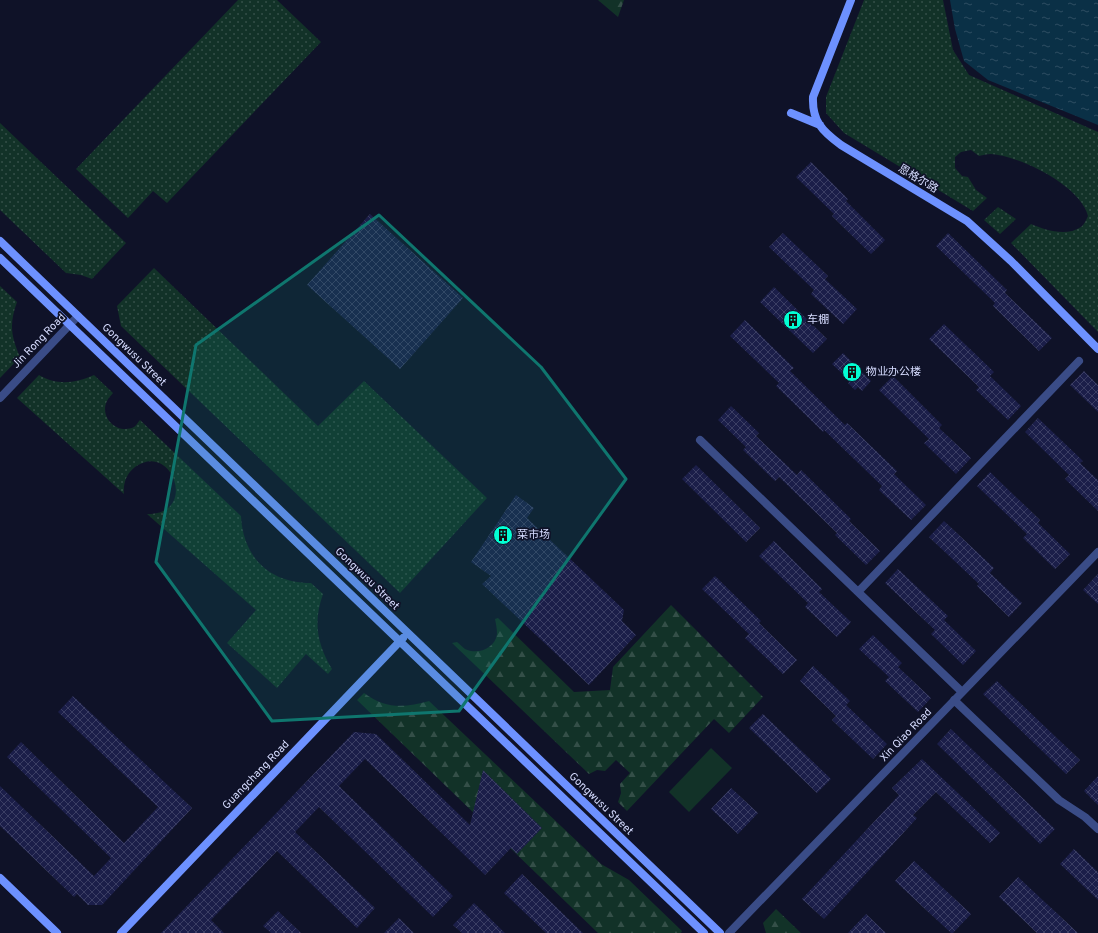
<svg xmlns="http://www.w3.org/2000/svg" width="1098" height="933" font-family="Overpass,'Noto Sans SC',sans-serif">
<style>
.grass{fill:url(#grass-dots)}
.forest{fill:url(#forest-firs)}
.pitch{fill:#123228}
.water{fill:url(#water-ripples)}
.building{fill:url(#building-cross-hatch)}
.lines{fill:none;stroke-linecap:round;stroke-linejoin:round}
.street{stroke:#3a4c87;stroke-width:8}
.secondary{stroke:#6d91ff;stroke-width:8}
.marked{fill:#0f766e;fill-opacity:0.2;stroke:#0f766e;stroke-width:3;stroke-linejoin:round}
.labels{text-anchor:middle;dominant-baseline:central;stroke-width:3.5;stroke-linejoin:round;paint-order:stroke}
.street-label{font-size:11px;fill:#d6dcff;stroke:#0f1228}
.poi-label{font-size:11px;fill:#d6dcff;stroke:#0f1228;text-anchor:start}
</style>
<defs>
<pattern id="grass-dots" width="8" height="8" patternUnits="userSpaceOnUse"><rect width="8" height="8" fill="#123228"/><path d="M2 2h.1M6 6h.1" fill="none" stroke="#344f48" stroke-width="1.8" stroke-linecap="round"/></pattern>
<pattern id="forest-firs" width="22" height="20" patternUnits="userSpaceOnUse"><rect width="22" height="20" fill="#123228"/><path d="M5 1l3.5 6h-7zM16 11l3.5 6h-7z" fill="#344f48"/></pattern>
<pattern id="water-ripples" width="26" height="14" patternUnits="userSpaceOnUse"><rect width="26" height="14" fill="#0a3046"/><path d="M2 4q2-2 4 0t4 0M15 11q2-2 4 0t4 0" fill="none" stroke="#2d4d62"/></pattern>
<pattern id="building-cross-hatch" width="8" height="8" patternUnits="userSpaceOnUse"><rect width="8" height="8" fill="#1b1e49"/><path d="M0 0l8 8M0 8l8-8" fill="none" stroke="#3b3e64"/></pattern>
</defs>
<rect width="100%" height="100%" fill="#0f1228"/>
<path class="grass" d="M238,0H277L321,42L167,203L153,191L128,218L76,169Z
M864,0H943L953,50L969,75L1098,132V332L1011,243L1031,224C1045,230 1066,237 1081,227C1084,225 1086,220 1088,216C1081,186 1020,156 991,154C987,154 983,155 979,156L971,150L961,152L955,157V168L962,176L968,177L976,190L987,198L973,211L844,133L826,113V97Z
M0,123L126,243L92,279L81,275L66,273L0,210Z
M998,207L1016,219L1000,234L984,220Z
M154,268L318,426L364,381L487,498L400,593L121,326L117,306Z
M0,286L17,302C9,324 11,336 20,357L0,378Z
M39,375C57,386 76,383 94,375L113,393C111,396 108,398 107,401C99,417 117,435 134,427C136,426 138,422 140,420L241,516C243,557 269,583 311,583L323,594C313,622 317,644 332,669L328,674L306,654L277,688L227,643L256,610L147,514C199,515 172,440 135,467C126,474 123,484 124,494L17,398Z"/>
<path class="forest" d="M598,0H624L618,17Z
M671,605L763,697L729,733L714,719L627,811L618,802L621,793L620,784L630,773L616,760L605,771L597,770L589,774L452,643L457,642C460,644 462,647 465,649C477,655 495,649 497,634C497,629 496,624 495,619L498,618L574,692L610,690L613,667Z
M364,693C386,709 404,708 429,701L601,864L629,880L682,931L681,933H598L357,700Z
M776,909L801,933H766L763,923Z"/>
<path class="pitch" d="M711,748L732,768L689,812L669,792Z"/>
<path class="water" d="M950,0H1098V125L988,80L964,61L955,29Z"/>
<path class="building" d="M811,162L848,199L846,201L885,240L871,254L832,216L834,214L796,177Z
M370,214L463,298L400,369L307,285Z
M783,233L828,276L825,279L857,309L843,324L811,294L814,290L769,247Z
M948,233L1007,290L1005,293L1052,338L1039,351L993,306L995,303L936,246Z
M774,287L827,339L813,353L760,302Z
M745,320L794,368L790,371L845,425L847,423L897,471L894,474L926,505L911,520L879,490L882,486L824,430L823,432L776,386L779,383L730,336Z
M944,324L994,372L990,376L1021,406L1008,420L976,390L979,387L929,339Z
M843,353L871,381L862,391L858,387L855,390L848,383L850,381L832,364Z
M1084,371L1098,385V412L1070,385Z
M893,376L942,425L939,428L971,458L956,474L924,443L929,439L879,390Z
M731,406L759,433L756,436L797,475L801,470L851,519L849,521L880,551L866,565L835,535L837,533L779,477L775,481L743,450L746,447L718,420Z
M1038,418L1083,461L1080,463L1098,480V511L1065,479L1069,475L1025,432Z
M696,465L760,528L746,542L682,479Z
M990,472L1040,520L1038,523L1070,554L1055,569L1023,538L1027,534L977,486Z
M516,495L534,508L527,518L624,610L622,621L636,635L589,685L482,584L491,576L471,562Z
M944,521L994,568L990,573L1022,603L1009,617L977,586L979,584L929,537Z
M774,541L822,589L819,592L851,622L837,637L805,607L808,603L759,556Z
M898,569L948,616L944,620L976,651L963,665L931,634L935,630L885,583Z
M1098,574V604L1083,590Z
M715,576L761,621L759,623L797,660L783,674L745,638L749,634L702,589Z
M873,635L902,663L898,667L931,698L918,712L885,681L889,677L859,649Z
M813,666L850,701L846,705L887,744L873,759L832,720L836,716L800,681Z
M997,681L1080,760L1066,774L983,694Z
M73,696L192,808L102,905H88L77,894L74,897L0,826V786L94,876L111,858L7,757L21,742L124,843L158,807L58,712Z
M763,714L831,779L817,793L749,728Z
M951,729L1055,829L1040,844L937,744Z
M354,732L376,734L470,825L483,770L542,828L517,854L511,848L485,875L365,759L339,786L453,896L433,917L319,807L295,832L375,908L357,928L277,851L211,920L224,933H161Z
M922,759L1000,833L990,843L936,792L913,815L917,818L824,919L802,899L899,795L892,788Z
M1098,776V805L1084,791Z
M731,788L758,813L738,834L711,809Z
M1074,849L1098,872V900L1060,864Z
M914,861L971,914L953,933H951L895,881Z
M522,874L583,933H546L504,893Z
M1018,877L1078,933H1037L999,897Z
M474,903L505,933H462L453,925Z
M278,911L301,933H271L263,926Z
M866,914L886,933H848Z
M399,918L414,933H384Z"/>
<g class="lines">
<path class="street" d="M0,398L78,316
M700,440L962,692
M858,592L1079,361
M954,700L1059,800L1085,817L1098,829
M729,933L1098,552"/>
<path class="secondary" d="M851,0L813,97C812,121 822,131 841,145L967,221L1011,261L1098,349
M791,113L820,125
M0,241L720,933
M0,258L704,933
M0,878L57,933
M121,933L403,638"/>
</g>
<path class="marked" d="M379,215L541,367L626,479L459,711L272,721L156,562L196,345Z"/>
<defs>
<symbol id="building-disc" viewBox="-11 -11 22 22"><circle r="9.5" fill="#02ffd4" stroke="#0f1228"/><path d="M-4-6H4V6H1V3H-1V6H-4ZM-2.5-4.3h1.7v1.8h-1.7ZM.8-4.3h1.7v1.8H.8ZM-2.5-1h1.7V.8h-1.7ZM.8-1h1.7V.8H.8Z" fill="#111"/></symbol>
</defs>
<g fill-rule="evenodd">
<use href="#building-disc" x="782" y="309" width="22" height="22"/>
<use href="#building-disc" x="841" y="361" width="22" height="22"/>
<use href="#building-disc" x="492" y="524" width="22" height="22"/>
</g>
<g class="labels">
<g class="street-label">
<text transform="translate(918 179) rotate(31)">恩格尔路</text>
<text transform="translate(39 341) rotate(-46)">Jin Rong Road</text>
<text transform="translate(134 355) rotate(44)">Gongwusu Street</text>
<text transform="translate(367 579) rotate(44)">Gongwusu Street</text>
<text transform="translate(906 735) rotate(-46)">Xin Qiao Road</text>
<text transform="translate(256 775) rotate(-46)">Guangchang Road</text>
<text transform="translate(601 804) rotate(44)">Gongwusu Street</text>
</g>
<g class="poi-label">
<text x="807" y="320">车棚</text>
<text x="866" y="372">物业办公楼</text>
<text x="517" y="535">菜市场</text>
</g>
</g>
</svg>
